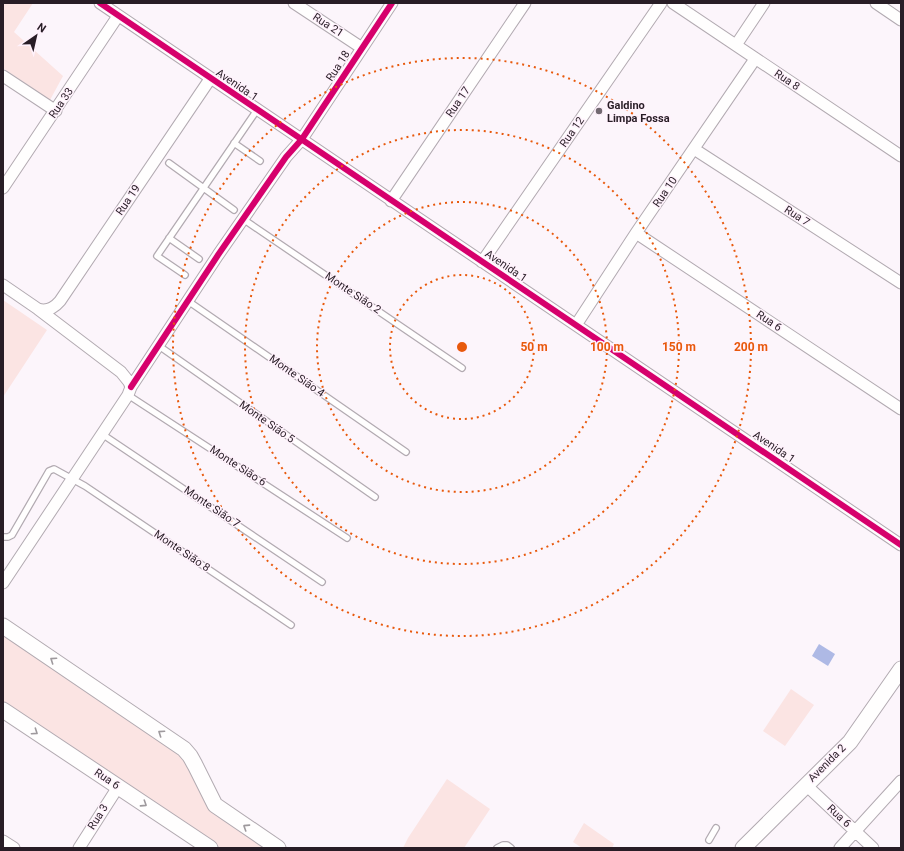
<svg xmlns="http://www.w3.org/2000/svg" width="904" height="851" font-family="Roboto,sans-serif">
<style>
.green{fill:#fbe4e3}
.water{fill:#aeb9e5}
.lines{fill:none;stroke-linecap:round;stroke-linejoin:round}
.lane-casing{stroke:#b2aab1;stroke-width:8}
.street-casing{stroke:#b2aab1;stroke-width:13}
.secondary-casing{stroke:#b2aab1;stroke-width:17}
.lane{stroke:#fffefe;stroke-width:5.5}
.street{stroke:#fffefe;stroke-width:11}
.secondary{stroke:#fffefe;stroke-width:15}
.cycleway-casing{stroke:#fff2fc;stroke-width:8}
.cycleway{stroke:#d6006c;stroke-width:6}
.oneway{stroke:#9e999d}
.ring{fill:none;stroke:#e8590c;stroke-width:2;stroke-dasharray:2 4}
.poi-dot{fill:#726971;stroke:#fff2fc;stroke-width:1.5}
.labels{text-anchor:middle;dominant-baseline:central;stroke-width:3;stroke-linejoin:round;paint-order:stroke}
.street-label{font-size:11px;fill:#281d26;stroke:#fff2fc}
.poi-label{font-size:11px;font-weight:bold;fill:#281d26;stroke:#fff2fc;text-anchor:start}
.centre{fill:#e8590c;stroke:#fff2fc;stroke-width:2}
.ring-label{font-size:12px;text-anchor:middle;font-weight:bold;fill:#e8590c;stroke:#fff2fc;stroke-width:3;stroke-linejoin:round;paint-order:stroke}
</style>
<rect width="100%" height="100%" fill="#fcf5fb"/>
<path class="green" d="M3,3H33L14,32L63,76L50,100L3,68Z
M3,300L47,330L3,397Z
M3,632L184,754L216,809L274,848H207L3,712Z
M791,689L814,705L785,746L763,731Z
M447,779L490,809L464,848H403L408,838Z
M584,823L614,844L612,848H582L573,842Z"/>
<path class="water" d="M819,644L835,654L828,666L812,656Z"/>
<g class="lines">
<defs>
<path id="lane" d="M234,143L260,161
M169,163L234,210
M243,219L462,368
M169,238L199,259
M185,275L157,256L257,110
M188,301L406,452
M159,346L375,497
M128,395L347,538
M102,434L322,582
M3,537H8L12,535L49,471L54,469L85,486L291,625
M709,840L716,828
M497,848L503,845H507L511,848"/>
<path id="street" d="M100,3L901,545
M294,3L362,48
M673,3L901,156
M876,3L901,20
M736,45L764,3
M3,76L56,111
M694,149L901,283
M3,188L118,16
M391,201L525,3
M636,233L901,409
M482,262L661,3
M3,285L38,309L121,372L129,382L131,387L128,395L3,583
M38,309C47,312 54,308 60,301L210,79
M576,325L636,233L755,59
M131,387L218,255L286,157L302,139L392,3
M806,785L873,848
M3,841L14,848
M79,848L118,787
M840,848L901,781"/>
<path id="secondary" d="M3,626L184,749L190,756L195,765L215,805L278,848
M3,710L210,848
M743,848L850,742L901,669"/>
</defs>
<use href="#lane" class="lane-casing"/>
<use href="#street" class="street-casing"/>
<use href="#secondary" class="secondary-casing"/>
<use href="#lane" class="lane"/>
<use href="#street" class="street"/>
<use href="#secondary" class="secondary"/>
<defs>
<path id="cycleway" d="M100,3L901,545
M131,387L218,255L286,157L302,139L392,3"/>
</defs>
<use href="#cycleway" class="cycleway-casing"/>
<use href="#cycleway" class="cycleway"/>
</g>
<defs><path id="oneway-chevron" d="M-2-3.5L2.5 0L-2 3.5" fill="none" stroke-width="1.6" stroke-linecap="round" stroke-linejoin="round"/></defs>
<g class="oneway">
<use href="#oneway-chevron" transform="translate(53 660) rotate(-146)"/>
<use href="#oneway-chevron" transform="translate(35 732) rotate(34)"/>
<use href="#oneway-chevron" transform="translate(161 733) rotate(-146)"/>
<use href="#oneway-chevron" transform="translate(144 804) rotate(33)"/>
<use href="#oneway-chevron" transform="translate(246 827) rotate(-147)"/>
</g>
<g class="ring">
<circle cx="462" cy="347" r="72"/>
<circle cx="462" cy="347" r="145"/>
<circle cx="462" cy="347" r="217"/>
<circle cx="462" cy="347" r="289"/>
</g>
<circle class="poi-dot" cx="599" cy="111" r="4"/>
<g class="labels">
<g class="street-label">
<text transform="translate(328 25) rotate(33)">Rua 21</text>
<text transform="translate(338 66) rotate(-57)">Rua 18</text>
<text transform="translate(787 80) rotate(34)">Rua 8</text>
<text transform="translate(237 85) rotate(34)">Avenida 1</text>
<text transform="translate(458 102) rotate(-56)">Rua 17</text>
<text transform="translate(61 103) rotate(-56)">Rua 33</text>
<text transform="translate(572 132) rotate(-55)">Rua 12</text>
<text transform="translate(665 192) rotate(-56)">Rua 10</text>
<text transform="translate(128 200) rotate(-56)">Rua 19</text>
<text transform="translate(797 216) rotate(33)">Rua 7</text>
<text transform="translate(506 266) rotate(34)">Avenida 1</text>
<text transform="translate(353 293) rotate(34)">Monte Sião 2</text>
<text transform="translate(769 321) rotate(34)">Rua 6</text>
<text transform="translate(297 376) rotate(35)">Monte Sião 4</text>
<text transform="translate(267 422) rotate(35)">Monte Sião 5</text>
<text transform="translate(774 447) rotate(34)">Avenida 1</text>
<text transform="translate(238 466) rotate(33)">Monte Sião 6</text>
<text transform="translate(212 507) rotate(34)">Monte Sião 7</text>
<text transform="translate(182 551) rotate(34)">Monte Sião 8</text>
<text transform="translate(827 763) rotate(-45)">Avenida 2</text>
<text transform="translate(107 779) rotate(34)">Rua 6</text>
<text transform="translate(839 816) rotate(43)">Rua 6</text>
<text transform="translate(98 817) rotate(-58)">Rua 3</text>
</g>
<g class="poi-label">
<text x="607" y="105">Galdino<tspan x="607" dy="13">Limpa Fossa</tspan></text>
</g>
</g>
<circle cx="462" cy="347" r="6" class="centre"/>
<g class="ring-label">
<text x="534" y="351">50 m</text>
<text x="607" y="351">100 m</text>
<text x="679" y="351">150 m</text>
<text x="751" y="351">200 m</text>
</g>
<rect width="904" height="851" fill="none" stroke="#281d26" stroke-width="8"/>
<g transform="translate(36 36) rotate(34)" stroke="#fff2fc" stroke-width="3" paint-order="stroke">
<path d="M0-3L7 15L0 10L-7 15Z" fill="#281d26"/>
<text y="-6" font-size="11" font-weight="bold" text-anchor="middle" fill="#281d26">N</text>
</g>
</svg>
